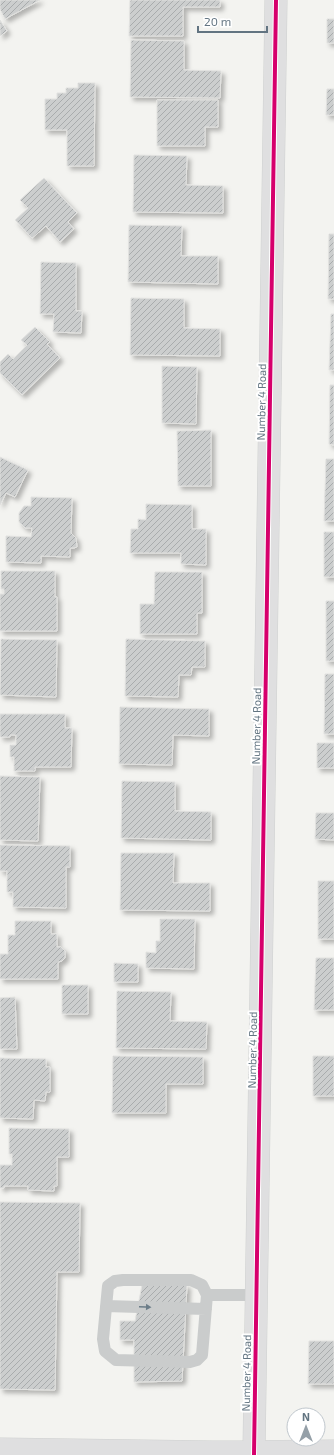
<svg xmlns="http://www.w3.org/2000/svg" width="334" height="1455" font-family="'Exo 2',sans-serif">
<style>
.building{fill:url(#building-hatch);stroke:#e2e2e0;filter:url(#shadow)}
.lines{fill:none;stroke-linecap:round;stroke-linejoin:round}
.secondary-casing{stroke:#cfd1d0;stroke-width:23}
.service{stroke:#cacccc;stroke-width:12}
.secondary{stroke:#dfdfe0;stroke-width:22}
.cycleway-casing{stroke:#fff;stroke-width:6}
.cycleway{stroke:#d6006c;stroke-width:4}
.oneway{fill:#6c7d88}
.labels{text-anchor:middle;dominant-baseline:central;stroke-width:4;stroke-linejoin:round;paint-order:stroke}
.street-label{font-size:11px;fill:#627481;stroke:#fff}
</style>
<defs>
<pattern id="building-hatch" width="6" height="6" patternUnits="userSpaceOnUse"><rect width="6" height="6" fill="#cccece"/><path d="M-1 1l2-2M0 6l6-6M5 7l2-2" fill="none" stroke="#a9acad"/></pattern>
<filter id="shadow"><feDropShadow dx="3.5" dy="3.5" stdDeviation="2" flood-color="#0004"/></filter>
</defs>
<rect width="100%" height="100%" fill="#f3f3f0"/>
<path class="building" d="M0,0H40L5,19L0,9Z
M130,0H220V7H183V36H129Z
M327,19H334V43H327Z
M0,20L7,31L0,36Z
M131,40L184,41V70L221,71L220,98L130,97Z
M78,83H95L94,166H67V130H45V99H57V93H66V88H78Z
M327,89H334V115H326Z
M157,100H218V127H205V146H157Z
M134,155L187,156L186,185L223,186V213L133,212Z
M44,178L77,213L68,222L74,229L60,242L46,226L32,238L15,220L28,208L20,200Z
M129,225L182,226L181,256H218V284L128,282Z
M329,234H334V299H328Z
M41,262L76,263V311H82L81,333L53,332L54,314H40Z
M131,298L184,299V328L220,329V356L130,355Z
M331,314H334V370H329Z
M35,327L50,342L47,344L60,358L22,395L0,373V362L8,354L13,359L27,345L21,340Z
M162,366L197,367L196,424L162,423Z
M330,385H334V445L329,444Z
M211,430V486H178L177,431Z
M0,457L28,470L15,497L6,493L0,505Z
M326,459H334V521H324Z
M31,497L72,498L71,533L76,538L77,547L74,548H70V557L41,556V563L6,562V536L31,537L32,528H25L19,522V513L24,506H31Z
M146,504L192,505V529H206V565L181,564V553H130L131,529H138V519L146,520Z
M324,532H334V577H324Z
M1,571H55V597H57V631H0V594H4V589H1Z
M155,572H202V613H197V634H140V604H154Z
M326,601H334V661H326Z
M1,639L57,640L56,697L0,695Z
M126,639L205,641V667H192L191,675H179L178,697L125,696Z
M325,674H334V734H324Z
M120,707L209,709V736L173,735L172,765L119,764Z
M0,714H65V728H72L71,767H35V771H14V757H10V745H16V735H10V737H0Z
M317,743H334V768H317Z
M0,776L40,777L38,841L0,840Z
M122,781L175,782V811L211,812V840L121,838Z
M316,813H334V840L315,839Z
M0,845L70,846V867H66V908L13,907V892H7V871H0Z
M121,853H174L173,883H210V911L120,910Z
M318,881H334V939H318Z
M160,919H195L194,969L146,968V952L156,953V941H160Z
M15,921H51V934H57V947H61L65,951V958L62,961L58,962V979H0V954H8V935H15Z
M316,958H334V1010H314Z
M114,963L138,964V982H114Z
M62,985H88V1014H62Z
M117,991L171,992L170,1021L207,1022L206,1049L116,1048Z
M15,997L17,1049H0V998Z
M113,1056L203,1057V1084H166V1113H112Z
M313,1056H334V1096H313Z
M0,1058L46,1059V1067H50V1092H46L45,1101L34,1100L33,1119L0,1118Z
M9,1128L69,1129V1157H57V1186H54V1191L28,1190V1186H4V1188H0V1165H12V1154H9Z
M0,1202L80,1203L79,1272H57L55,1390L0,1389Z
M142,1285H187L182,1381L134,1382V1340H120V1321H135Z
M309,1341H334V1384H308Z"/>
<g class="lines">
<defs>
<path id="secondary" d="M0,1449L212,1452L334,1451
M254,1451L276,0"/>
</defs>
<use href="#secondary" class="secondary-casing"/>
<path class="service" d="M123,1280H191L202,1285L207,1295L202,1355L197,1360L190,1362L116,1360L105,1351L103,1339L108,1286L115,1281Z
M207,1295H256
M106,1306L206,1309"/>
<use href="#secondary" class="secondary"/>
<defs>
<path id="cycleway" d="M254,1455L276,0"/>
</defs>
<use href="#cycleway" class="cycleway-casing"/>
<use href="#cycleway" class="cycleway"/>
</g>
<defs><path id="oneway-solid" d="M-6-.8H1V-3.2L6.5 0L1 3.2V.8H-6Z"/></defs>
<use class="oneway" href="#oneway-solid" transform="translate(145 1307) rotate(2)"/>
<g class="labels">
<g class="street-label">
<text transform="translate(261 402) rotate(-89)">Number 4 Road</text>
<text transform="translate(256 726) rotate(-89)">Number 4 Road</text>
<text transform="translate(252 1050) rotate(-89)">Number 4 Road</text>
<text transform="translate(246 1373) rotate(-89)">Number 4 Road</text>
</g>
</g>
<g transform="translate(306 1427)"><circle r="19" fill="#ffffff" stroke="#c0c7cd"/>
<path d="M0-3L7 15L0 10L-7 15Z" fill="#95a0a8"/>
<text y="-6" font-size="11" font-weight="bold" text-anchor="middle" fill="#627481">N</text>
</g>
<path d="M198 26v6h69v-6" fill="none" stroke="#627481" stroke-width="2"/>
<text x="204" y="26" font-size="12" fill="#627481" stroke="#ffffff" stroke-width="3" paint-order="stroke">20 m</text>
</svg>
